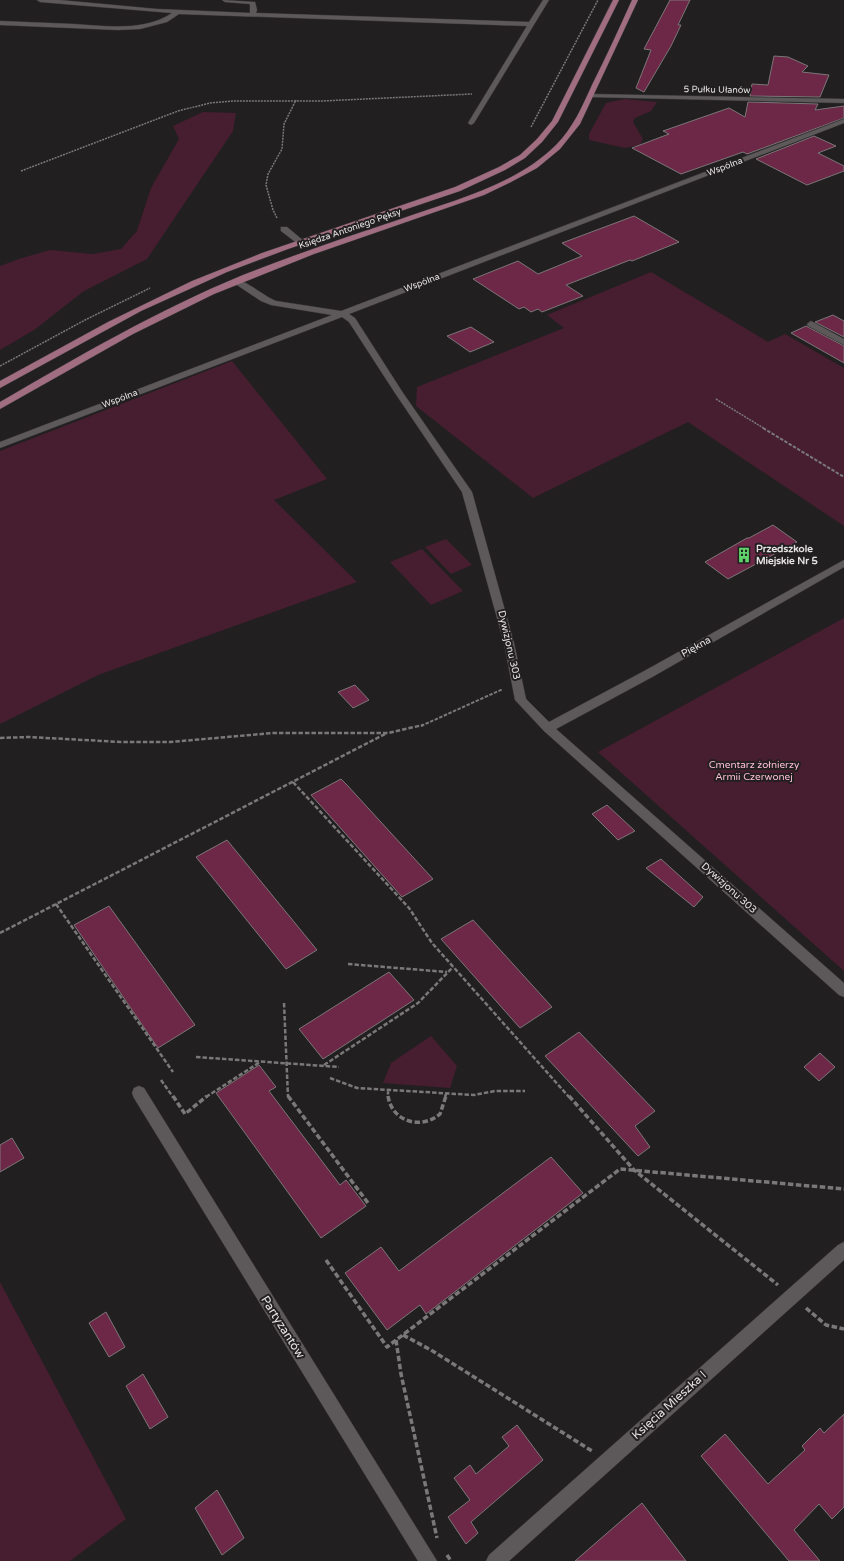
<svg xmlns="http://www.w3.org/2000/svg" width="844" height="1561" font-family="'Varela Round',sans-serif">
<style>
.green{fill:#461e2f}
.building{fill:#6c2846;stroke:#7b7678}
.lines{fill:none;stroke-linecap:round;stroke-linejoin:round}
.minor-casing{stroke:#3c393a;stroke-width:1}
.major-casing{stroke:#3c393a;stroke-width:1}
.path-far3{stroke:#7b7879;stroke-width:1.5;stroke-dasharray:2 1;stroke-linecap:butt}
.path-far2{stroke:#7b7879;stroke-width:2;stroke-dasharray:3.5 1.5;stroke-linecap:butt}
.path-far1{stroke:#7b7879;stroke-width:2.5;stroke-dasharray:4.5 2;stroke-linecap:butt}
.path{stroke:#7b7879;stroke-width:3.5;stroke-dasharray:5.5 2.5;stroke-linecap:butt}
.minor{fill:#5d595a;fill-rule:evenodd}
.major{fill:#a06d81;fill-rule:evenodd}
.labels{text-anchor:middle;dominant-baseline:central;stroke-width:4;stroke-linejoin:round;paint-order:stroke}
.far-street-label{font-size:9px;fill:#e5e2e3;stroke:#221f20}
.poi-label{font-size:10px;font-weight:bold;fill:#e5e2e3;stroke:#221f20;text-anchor:start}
.street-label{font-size:10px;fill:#e5e2e3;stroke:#221f20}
.park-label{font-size:10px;fill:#fdbdd4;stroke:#221f20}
.near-street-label{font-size:12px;fill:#e5e2e3;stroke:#221f20}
</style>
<rect width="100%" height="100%" fill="#221f20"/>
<path class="green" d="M624,99L657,102L651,111L635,118L633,122L643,139L640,145L625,148L589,140V134L606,103Z
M203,112L236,113L233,131L147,259L84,291L34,330L0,350V266L22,258L50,250L93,254L121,249L137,231L151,188L179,139L173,126Z
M651,272L768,342L785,334L844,368V526L688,422L533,498L416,406L417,387L564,328L547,315Z
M232,361L327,479L274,500L357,582L98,675L0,724V451Z
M446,539L472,565L451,574L425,547Z
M422,549L463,591L431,605L390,562Z
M844,618V971L598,752Z
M431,1036L457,1066L450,1088L383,1083L391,1063Z
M0,1282L126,1519L70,1561H0Z"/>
<path class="building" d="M670,0H690L678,25H681L671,46L644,92L636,88L651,50L644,49Z
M774,56L788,57L808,66L802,72L829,75L820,97L750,96L752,84L768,85Z
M748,102L818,104L815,110L844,106V118L747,154L743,152L681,174L632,148L669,134L663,131L729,108L745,117Z
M814,136L836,146L818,153L844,166V171L807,185L756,159Z
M634,216L679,242L632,261L630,260L566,285L583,296L542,312L538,309L531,312L524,307L519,309L473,279L518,261L538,274L582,256L562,243Z
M833,315L844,321V337L815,322Z
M806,326L844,346V363L791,333Z
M471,327L494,342L470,352L447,336Z
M773,525L797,542L728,579L705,562L747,538H749Z
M355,685L369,700L353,708L338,692Z
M341,779L347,785L433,879L402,897L311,795Z
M607,805L635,831L618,840L592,814Z
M227,840L317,950L286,969L196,857Z
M661,859L703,897L694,907L646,868Z
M109,906L195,1025L158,1048L74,925Z
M473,920L552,1007L520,1028L441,939Z
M389,972L414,1000L323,1059L299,1029Z
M579,1032L655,1111L635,1126L650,1147L638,1156L545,1056Z
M820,1053L835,1067L819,1081L804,1067Z
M259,1065L276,1087L269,1091L340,1185L346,1180L366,1206L321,1238L216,1093Z
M12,1138L24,1158L0,1172V1145Z
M551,1157L583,1193L426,1314L420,1305L387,1330L345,1273L381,1247L399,1271Z
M106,1312L125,1347L109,1357L89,1323Z
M143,1374L168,1417L150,1429L126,1386Z
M844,1414V1507L832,1519L819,1504L794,1530L820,1561H789L701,1456L725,1434L768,1484L805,1450L802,1446L820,1428L824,1433Z
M517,1425L543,1460L471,1522L478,1533L466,1544L448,1517L470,1500L454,1478L470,1465L476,1474L509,1446L502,1437Z
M217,1490L244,1538L222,1555L195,1508Z
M642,1503L686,1561H575L621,1521Z"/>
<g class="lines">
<defs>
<path id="minor" d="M37,0H59L157,9L250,13V4L225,2L222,0L255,2L257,10L256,13L529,22L543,0H549L474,123L471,125L468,123L527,26L179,14L167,22L140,29L118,30L0,25V21C24,22 49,23 73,24C105,26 144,32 172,13L40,2Z
M591,94L844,99V103L589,97L588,96Z
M844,119V123L349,314L355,318L403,393L472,492L514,643L526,699L549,722L646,670L844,560V567L654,676L556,729L844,983V997L839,995L544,731L515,700L504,643L462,492L395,393L349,322L342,317L0,448V442L332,315L271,305L261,301L234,283V279C243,278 265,297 276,301L341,311Z
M281,227H287L305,242L304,244H298L281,231Z
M811,321L844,339V345L808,326L807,324Z
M139,1086L144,1088L437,1561H418L134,1098L132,1093L134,1088Z
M844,1242V1260L509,1561H486L489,1555L838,1245Z"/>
<path id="major" d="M613,0H619L558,122L542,142L525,158L505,170L460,191L288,249L227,272L141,311L0,388V381L108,322L192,281L262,253L455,187L499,167L520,155L537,139L552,121Z
M632,0H638L580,124L560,149L537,168L511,182L484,195L314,254L214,294L133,334L0,409V402C79,356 158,310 243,275C294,255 346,237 398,220C451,201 515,186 556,145C573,128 582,107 592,85C606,57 619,29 632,0Z"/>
</defs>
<use href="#minor" class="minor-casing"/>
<use href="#major" class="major-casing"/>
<path class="path-far3" d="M531,127L598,0
M21,171L178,111L210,103L233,101H322L472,94
M277,218L273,210L266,185L268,174L282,149L284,124L296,100
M0,366L85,320L150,288
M716,399L765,429"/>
<path class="path-far2" d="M763,428L844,477
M421,726L503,689"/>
<path class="path-far1" d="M0,738L29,737L121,742H170L273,733H388L423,725
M293,782L409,908L432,943L569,1097
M56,904L173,1072
M0,933L387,733
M348,964L447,972
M284,1003L288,1097
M196,1057L339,1067
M324,1065L418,1003L453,967
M330,1078L357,1088L474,1095L495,1091H525
M161,1080L173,1097
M388,1090V1097
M206,1097L260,1062
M445,1097L446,1094"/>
<path class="path" d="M173,1096L185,1114L207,1096
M288,1096L368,1203
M388,1096C392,1122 421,1130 440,1114L446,1096
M569,1096L634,1170L778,1285
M326,1260L387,1347L620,1169L844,1189
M806,1308L826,1325L844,1329
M403,1335L431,1350L592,1451
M396,1340L401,1374L437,1538
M447,1555L451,1561"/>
<use href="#minor" class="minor"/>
<use href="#major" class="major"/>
</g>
<defs>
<symbol id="building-bare" viewBox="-9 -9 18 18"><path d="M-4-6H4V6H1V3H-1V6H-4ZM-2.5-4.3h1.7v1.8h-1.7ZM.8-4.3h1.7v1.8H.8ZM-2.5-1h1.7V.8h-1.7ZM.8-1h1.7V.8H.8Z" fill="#60d56b" stroke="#221f20" stroke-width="2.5" paint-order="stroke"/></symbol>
</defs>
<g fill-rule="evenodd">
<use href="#building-bare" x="733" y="544" width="22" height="22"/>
</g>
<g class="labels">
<g class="far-street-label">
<text transform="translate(717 90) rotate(1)">5 Pułku Ułanów</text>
<text transform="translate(725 167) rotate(-21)">Wspólna</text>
<text transform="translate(350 229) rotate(-19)">Księdza Antoniego Pęksy</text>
<text transform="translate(422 283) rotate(-21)">Wspólna</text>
<text transform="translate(120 399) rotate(-21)">Wspólna</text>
</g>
<g class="poi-label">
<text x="756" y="549">Przedszkole<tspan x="756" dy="12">Miejskie Nr 5</tspan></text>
</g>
<g class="street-label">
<text transform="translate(509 645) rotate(77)">Dywizjonu 303</text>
<text transform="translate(696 647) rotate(-29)">Piękna</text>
<text transform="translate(729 888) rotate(42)">Dywizjonu 303</text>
</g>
<g class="park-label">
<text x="754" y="765">Cmentarz żołnierzy<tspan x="754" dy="12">Armii Czerwonej</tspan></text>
</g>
<g class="near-street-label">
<text transform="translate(283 1327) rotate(58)">Partyzantów</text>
<text transform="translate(669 1405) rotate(-42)">Księcia Mieszka I</text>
</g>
</g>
</svg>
